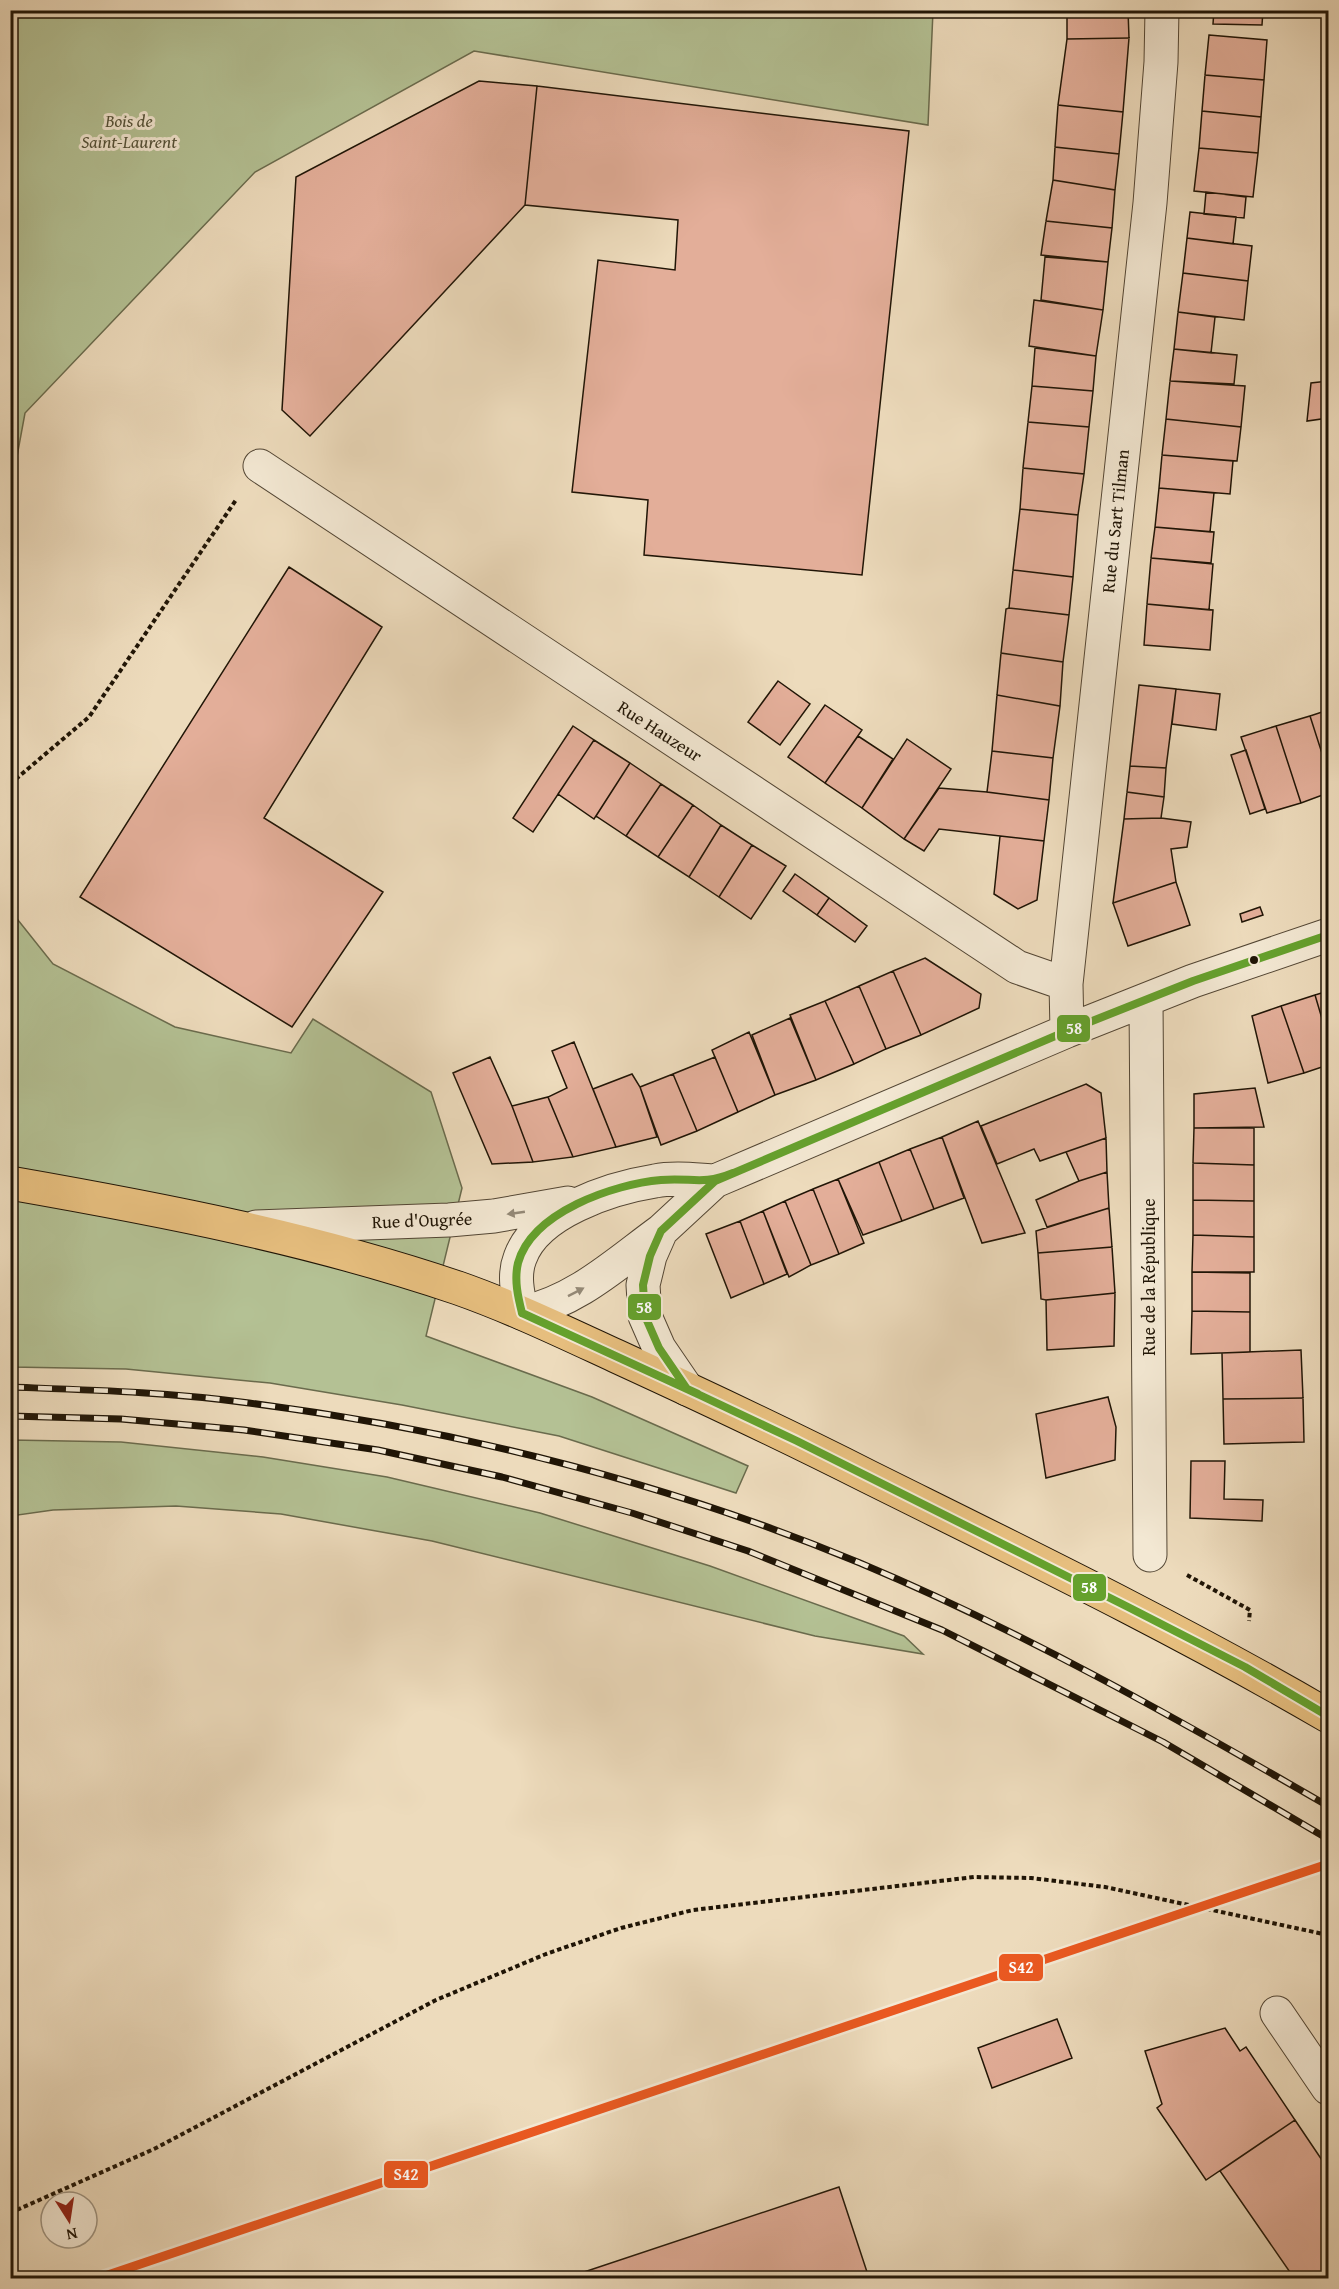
<svg xmlns="http://www.w3.org/2000/svg" width="1339" height="2289" font-family="'Gentium Book Plus',serif">
<style>
.green{fill:#b4c194;stroke:#6a6b4d;stroke-width:1.5}
.building{fill:#e3ae99;stroke:#201506;stroke-width:1.5}
.lines{fill:none;stroke-linecap:round;stroke-linejoin:round}
.minor-casing{stroke:#534634;stroke-width:35}
.major-casing{stroke:#201506;stroke-width:35}
.path{stroke:#201506;stroke-width:4;stroke-dasharray:4.5 3;stroke-linecap:butt}
.minor{stroke:#f3e8d3;stroke-width:33}
.major{stroke:#e6be7e;stroke-width:33}
.rail-casing{stroke:#201506;stroke-width:7}
.rail{stroke:#f3e8d3;stroke-width:4.5;stroke-dasharray:14;stroke-linecap:butt}
.bus-1-casing{stroke:#f3e8d3;stroke-width:12}
.bus-1{stroke:#65a12d;stroke-width:8}
.rail-1-casing{stroke:#f3e8d3;stroke-width:14}
.rail-1{stroke:#ea5921;stroke-width:9}
.oneway{fill:#948977}
.bus-dot{fill:#201506;stroke:#f3e8d3;stroke-width:2}
.labels{text-anchor:middle;dominant-baseline:central;stroke-width:6;stroke-linejoin:round;paint-order:stroke}
.park-label{font-size:18px;font-style:italic;fill:#545138;stroke:#f3e8d3}
.street-label{font-size:18px;fill:#201506;stroke:#f3e8d3}
.line-badge{stroke:#f3e8d3;stroke-width:2}
.badge-label{font-size:16px;text-anchor:middle;font-weight:bold;fill:#fff}
</style>
<rect width="100%" height="100%" fill="#eddbbc"/>
<filter id="stains"><feTurbulence type="fractalNoise" baseFrequency=".00333" numOctaves="4"/><feColorMatrix values="0 0 0 0 .2 0 0 0 0 .09 0 0 0 0 .02 0 0 0 .5 -.17"/></filter>
<radialGradient id="worn" r=".72"><stop offset=".6" stop-color="#630" stop-opacity="0"/><stop offset="1" stop-color="#630" stop-opacity=".3"/></radialGradient>
<path class="green" d="M11,10L933,11L928,125L474,51L255,172L25,413L11,489Z
M10,910L53,964L175,1027L291,1053L313,1019L431,1092L462,1188L426,1336L592,1397L748,1466L736,1493L559,1436L402,1405L270,1383L126,1369L11,1367Z
M11,1440L121,1442L263,1457L387,1477L540,1513L710,1566L904,1636L923,1654L815,1636L432,1541L281,1514L176,1506L53,1510L11,1516Z"/>
<path class="building" d="M1067,10H1128L1129,38L1067,39Z
M1214,10H1263L1262,25L1213,24Z
M1209,35L1267,40L1264,80L1205,75Z
M1129,38L1123,112L1058,105L1067,39Z
M1205,75L1264,80L1261,117L1202,111Z
M479,81L537,86L525,205L310,436L282,410L296,177Z
M537,86L909,131L862,575L644,555L648,500L572,492L598,260L675,270L678,220L525,205Z
M1058,105L1123,112L1119,154L1055,147Z
M1202,111L1261,117L1258,153L1199,148Z
M1055,147L1119,154L1115,190L1053,180Z
M1199,148L1258,153L1253,197L1194,191Z
M1053,180L1115,190L1112,228L1046,221Z
M1206,192L1246,197L1244,218L1204,214Z
M1190,212L1236,217L1233,244L1187,238Z
M1046,221L1112,228L1108,262L1041,255Z
M1187,238L1252,246L1248,281L1183,273Z
M1045,257L1108,262L1103,310L1041,300Z
M1183,273L1248,281L1244,320L1178,312Z
M1034,300L1103,310L1096,356L1029,346Z
M1178,312L1215,317L1211,353L1174,349Z
M1035,348L1096,356L1093,391L1032,386Z
M1174,349L1237,355L1234,384L1170,381Z
M1170,381L1245,386L1241,427L1166,419Z
M1328,381V418L1307,421L1311,383Z
M1032,386L1093,391L1089,427L1028,422Z
M1166,419L1241,427L1237,461L1162,455Z
M1028,422L1089,427L1084,474L1023,468Z
M1162,455L1233,461L1230,494L1159,488Z
M1023,468L1084,474L1078,515L1020,509Z
M1159,488L1214,493L1210,532L1155,527Z
M1020,509L1078,515L1073,577L1013,570Z
M1155,527L1214,532L1211,563L1151,558Z
M1151,558L1213,564L1209,610L1147,604Z
M289,567L382,627L264,818L383,892L292,1027L80,897Z
M1013,570L1073,577L1069,615L1009,608Z
M1147,604L1213,610L1210,650L1144,645Z
M1009,608L1069,615L1063,662L1001,653L1006,609Z
M1001,653L1063,662L1060,706L997,695Z
M778,681L810,704L780,745L748,722Z
M1139,685L1176,689L1166,768L1130,766Z
M1176,689L1220,694L1216,730L1172,724Z
M997,695L1060,706L1053,758L992,751Z
M825,705L862,730L825,783L788,757Z
M1328,710V772L1310,716Z
M1310,716L1328,772V793L1301,803L1276,726Z
M573,726L594,740L533,832L513,818Z
M1276,726L1301,803L1267,813L1241,737Z
M858,736L893,759L862,808L825,783Z
M907,739L951,769L904,839L862,808Z
M594,740L630,763L594,819L558,794Z
M1246,750L1265,809L1250,814L1231,755Z
M992,751L1053,758L1049,800L987,792Z
M630,763L661,784L626,836L596,816Z
M1130,766L1166,768L1164,797L1127,792Z
M661,784L693,805L658,857L626,836Z
M939,788L987,792L1049,800L1044,841L939,829L924,851L904,839Z
M1127,792L1164,797L1161,818L1124,819Z
M693,805L721,825L689,877L658,857Z
M1161,818L1191,822L1187,847L1171,849L1176,882L1113,903L1124,819Z
M721,825L752,845L719,897L689,877Z
M1000,836L1044,841L1037,900L1018,909L994,894Z
M752,845L786,866L751,919L719,897Z
M795,874L829,898L817,915L783,891Z
M1176,882L1190,925L1128,946L1113,903Z
M829,898L867,926L855,942L817,915Z
M1260,907L1263,915L1242,922L1240,914Z
M925,958L981,994L979,1008L921,1035L893,971Z
M893,971L921,1035L886,1049L859,986Z
M859,986L886,1049L854,1064L825,1001Z
M1328,991V1039L1315,995Z
M1315,995L1328,1039V1065L1304,1073L1281,1006Z
M825,1001L854,1064L816,1080L790,1015Z
M1281,1006L1304,1073L1268,1083L1252,1016Z
M790,1018L816,1080L775,1095L752,1035Z
M749,1032L775,1095L738,1112L712,1050Z
M574,1042L616,1147L573,1157L548,1097L567,1088L552,1051Z
M490,1057L512,1106L533,1162L492,1164L453,1073Z
M715,1057L738,1112L697,1131L673,1074Z
M632,1074L640,1087L657,1137L616,1147L593,1089Z
M673,1074L697,1131L661,1145L640,1087Z
M1086,1084L1101,1093L1106,1138L1040,1161L1034,1149L997,1164L981,1126Z
M1255,1088L1264,1127L1194,1128V1094Z
M548,1097L573,1157L533,1162L512,1106Z
M978,1121L1025,1233L982,1243L942,1137Z
M1194,1128H1254V1165L1193,1163Z
M942,1137L964,1198L934,1209L910,1149Z
M1106,1138L1107,1172L1079,1181L1066,1152Z
M910,1149L934,1209L902,1221L879,1162Z
M879,1162L902,1221L863,1235L838,1179Z
M1193,1163L1254,1165V1201L1193,1200Z
M1107,1172L1109,1208L1047,1227L1036,1200L1079,1181Z
M838,1179L864,1243L839,1254L813,1189Z
M813,1189L839,1254L811,1265L785,1201Z
M1193,1200L1254,1201V1237L1193,1235Z
M785,1201L811,1265L789,1277L763,1211Z
M1109,1208L1112,1247L1038,1253L1036,1231Z
M763,1211L787,1274L764,1284L740,1221Z
M740,1221L764,1284L731,1298L706,1234Z
M1193,1235L1254,1237V1272H1192Z
M1112,1247L1115,1293L1046,1300L1041,1299L1038,1253Z
M1192,1272L1250,1273V1312L1192,1311Z
M1115,1293L1114,1346L1047,1350L1046,1300Z
M1192,1311L1250,1312V1352L1191,1354Z
M1301,1350L1303,1398L1223,1399L1222,1353Z
M1108,1397L1116,1427L1115,1460L1046,1478L1036,1414Z
M1303,1398L1304,1442L1224,1444L1223,1399Z
M1191,1461H1225L1224,1499L1263,1500L1262,1521L1190,1518Z
M1057,2019L1072,2058L992,2088L978,2048Z
M1225,2028L1240,2051L1246,2047L1295,2120L1206,2180L1157,2108L1162,2104L1145,2051Z
M1295,2120L1328,2169V2278H1294L1220,2171Z
M839,2187L869,2278H566Z"/>
<g class="lines">
<defs>
<path id="minor" d="M260,466L1017,967L1066,984
M1146,1000L1150,1555
M1067,1031L1066,984L1150,203L1161,62L1162,10
M256,1227L449,1220L494,1216L568,1203
M661,1231C617,1263 577,1301 522,1313C518,1295 513,1276 520,1258C536,1212 611,1188 655,1181C674,1177 696,1180 715,1181
M687,1389L659,1348L645,1316L643,1285L650,1256L661,1231L715,1181L1067,1031L1193,981L1328,935
M1277,2013L1328,2088"/>
<path id="major" d="M10,1183C164,1210 310,1238 458,1288C512,1307 564,1332 616,1356C701,1395 786,1435 869,1477C1024,1554 1179,1629 1328,1716"/>
</defs>
<use href="#minor" class="minor-casing"/>
<use href="#major" class="major-casing"/>
<path class="path" d="M10,784L89,717L236,500
M1187,1575L1250,1610L1249,1621
M10,2213L154,2149L436,2000L546,1954L621,1928L693,1910L974,1877L1031,1878L1105,1887L1328,1935"/>
<use href="#minor" class="minor"/>
<use href="#major" class="major"/>
<defs>
<path id="rail" d="M10,1387C90,1390 170,1392 249,1403C458,1430 665,1482 860,1563C1022,1631 1176,1718 1328,1806
M10,1416L121,1419L244,1430L378,1450L502,1477L632,1513L748,1551L942,1630L1163,1742L1328,1839"/>
</defs>
<use href="#rail" class="rail-casing"/>
<use href="#rail" class="rail"/>
<defs>
<path id="bus-1" d="M1328,935L1193,981L1067,1031L715,1181L661,1231L650,1256L643,1285L645,1316L659,1348L687,1389L797,1441L1128,1607L1245,1667L1328,1716
M522,1313C518,1297 514,1280 518,1263C532,1212 614,1184 661,1180C692,1177 701,1186 733,1173
M522,1313L698,1394"/>
</defs>
<use href="#bus-1" class="bus-1-casing"/>
<use href="#bus-1" class="bus-1"/>
<defs>
<path id="rail-1" d="M99,2278L1328,1864"/>
</defs>
<use href="#rail-1" class="rail-1-casing"/>
<use href="#rail-1" class="rail-1"/>
</g>
<defs><path id="oneway-solid" d="M-6-.8H1V-3.2L6.5 0L1 3.2V.8H-6Z" transform="scale(1.5)"/></defs>
<g class="oneway">
<use href="#oneway-solid" transform="translate(516 1213) rotate(172)"/>
<use href="#oneway-solid" transform="translate(576 1292) rotate(-27)"/>
</g>
<circle class="bus-dot" cx="1254" cy="960" r="5"/>
<g class="labels">
<g class="park-label">
<text x="129" y="120">Bois de<tspan x="129" dy="21">Saint-Laurent</tspan></text>
</g>
<g class="street-label">
<text transform="translate(1115 521) rotate(-84)">Rue du Sart Tilman</text>
<text transform="translate(660 731) rotate(33)">Rue Hauzeur</text>
<text transform="translate(422 1220) rotate(-2)">Rue d'Ougrée</text>
<text transform="translate(1148 1277) rotate(-90)">Rue de la République</text>
</g>
</g>
<g class="line-badge">
<rect x="1056" y="1014" width="35" height="29" rx="6" fill="#65a12d"/>
<rect x="627" y="1293" width="35" height="28" rx="6" fill="#65a12d"/>
<rect x="1072" y="1573" width="35" height="29" rx="6" fill="#65a12d"/>
<rect x="998" y="1953" width="46" height="29" rx="6" fill="#ea5921"/>
<rect x="383" y="2160" width="46" height="29" rx="6" fill="#ea5921"/>
</g>
<g class="badge-label">
<text x="1074" y="1034">58</text>
<text x="644" y="1313">58</text>
<text x="1089" y="1593">58</text>
<text x="1021" y="1973">S42</text>
<text x="406" y="2180">S42</text>
</g>
<rect width="1339" height="2289" fill="none" stroke="#eddbbc" stroke-width="36"/>
<rect x="12" y="12" width="1315" height="2265" fill="none" stroke="#201506" stroke-width="3"/>
<rect x="18" y="18" width="1303" height="2253" fill="none" stroke="#201506" stroke-width="1.5"/>
<g transform="translate(69 2220) rotate(168)"><circle r="28" fill="#f3e8d3" stroke="#9f9481" stroke-width="1.5"/>
<path d="M0-4.5L10 22L0 15L-10 22Z" fill="#8f2418"/>
<text y="-9" font-size="16" font-weight="bold" text-anchor="middle" fill="#201506">N</text>
</g>
<rect width="100%" height="100%" filter="url(#stains)"/>
<rect width="100%" height="100%" fill="url(#worn)"/>
</svg>
